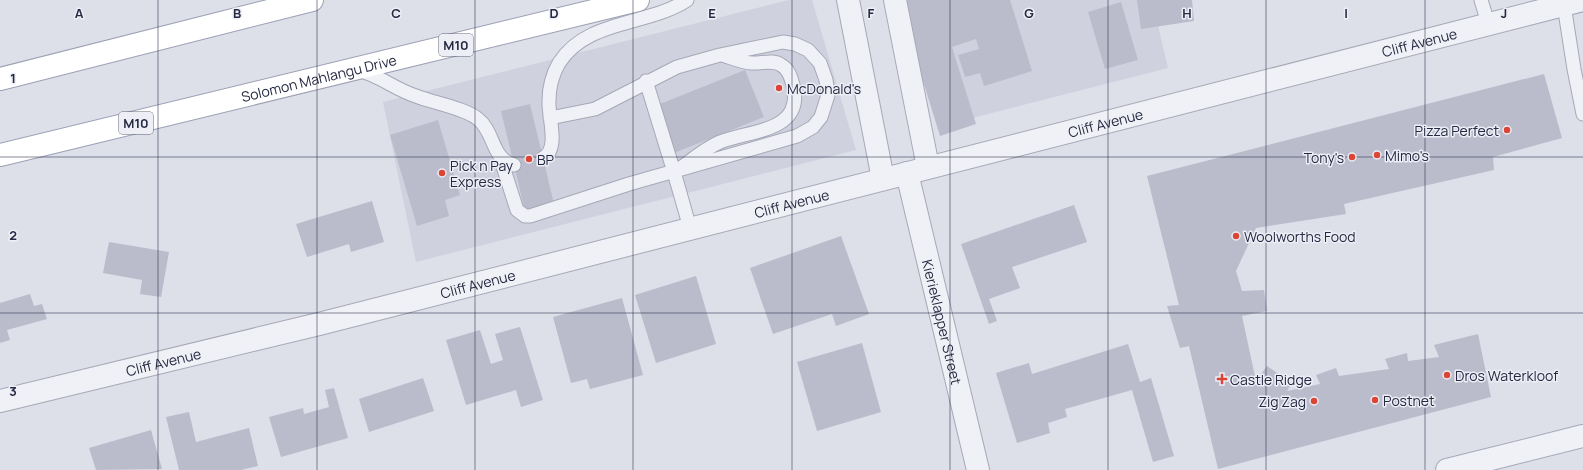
<svg xmlns="http://www.w3.org/2000/svg" width="1583" height="470" font-family="Manrope,sans-serif">
<style>
.built{fill:#cfd1de}
.building{fill:#babccc}
.lines{fill:none;stroke-linecap:round;stroke-linejoin:round}
.lane-casing{stroke:#a6a8b7;stroke-width:15}
.street-casing{stroke:#a6a8b7;stroke-width:24}
.primary-casing{stroke:#9ba0b5;stroke-width:24}
.lane{stroke:#f0f1f6;stroke-width:13}
.street{stroke:#f0f1f6;stroke-width:22}
.primary{stroke:#fff;stroke-width:22}
.grid{fill:none;stroke:#252941;stroke-width:1;stroke-opacity:0.55}
.poi-dot{fill:#da4536;stroke:#edeef6;stroke-width:1.5}
.labels{text-anchor:middle;dominant-baseline:central;stroke-width:3;stroke-linejoin:round;paint-order:stroke}
.shield{fill:#edeef6;stroke:#616477;stroke-width:1}
.shield-label{font-size:13px;font-weight:bold;fill:#252941}
.street-label{font-size:14px;fill:#252941;stroke:#edeef6}
.poi-label{font-size:14px;fill:#252941;stroke:#edeef6;text-anchor:start}
.grid-label{font-size:13px;text-anchor:middle;font-weight:bold;fill:#252941;stroke:#edeef6;stroke-width:3;stroke-linejoin:round;paint-order:stroke}
</style>
<rect width="100%" height="100%" fill="#dddfe9"/>
<path class="built" d="M789,0H812L856,150L416,262L383,102Z
M915,0H1152L1168,68L945,125Z"/>
<path class="building" d="M898,0H1010L1032,71L984,86L980,73L965,77L958,55L979,49L976,39L952,47L976,124L940,136Z
M1137,0H1192L1194,21L1141,29Z
M1121,2L1138,60L1105,69L1088,12Z
M745,70L764,117L669,155L650,108Z
M1544,74L1562,138L1493,157L1494,170L1344,204L1346,214L1256,228L1236,271L1242,291L1264,290L1267,311L1242,316L1256,381L1267,366L1292,383L1287,391L1320,384L1316,375L1336,368L1339,376L1389,369L1385,359L1407,353L1408,361L1439,357L1434,345L1478,334L1491,397L1218,469L1189,346L1180,348L1167,306L1179,305L1147,176Z
M530,104L554,204L525,211L501,111Z
M438,120L460,195L445,200L449,216L417,226L390,135Z
M372,201L384,242L351,252L349,244L307,257L296,224Z
M1074,205L1087,242L1012,267L1020,288L989,299L997,321L989,324L961,244Z
M841,236L869,314L836,326L832,314L773,334L750,268Z
M109,242L169,252L161,297L140,294L142,280L103,273Z
M696,276L716,344L656,363L635,295Z
M30,294L34,306L42,304L47,319L7,330L10,340L0,343V303Z
M622,298L643,375L590,389L587,379L571,383L553,317Z
M520,327L543,400L521,407L516,390L466,405L446,340L480,330L491,364L503,360L495,334Z
M862,343L881,412L817,431L797,362Z
M1128,344L1140,382L1151,378L1174,456L1153,462L1132,390L1065,409L1067,417L1048,423L1050,433L1017,443L996,373L1029,363L1032,374Z
M423,378L434,411L369,432L359,399Z
M334,388L348,438L281,457L269,417L303,408L304,414L329,407L325,390Z
M189,412L196,442L249,428L258,466L241,470H179L166,417Z
M151,430L162,469L96,470L89,448Z"/>
<g class="lines">
<defs>
<path id="lane" d="M1481,0L1488,23
M1564,5L1574,69L1583,114
M358,70C381,76 394,89 416,96C433,103 465,108 478,119C495,132 491,159 514,165
M646,81L674,172L690,228
M500,157L517,210L525,216H530L629,184L797,136L813,127L821,117L828,95L826,80L820,63L808,50L795,44L783,42L720,55L677,67L595,109L550,118
M543,158C560,149 548,117 549,101C549,88 552,75 559,63C587,19 648,26 687,0
M682,167C694,158 706,148 720,142C750,130 805,132 793,85C791,78 789,69 781,65C773,59 761,64 751,63C741,62 732,58 722,55"/>
<g id="street">
<path d="M848,0L883,179"/>
<path d="M895,0L928,167"/>
<path id="s1" d="M907,173L978,470"/>
<path id="s2" d="M0,401L319,324L1583,0"/>
<path d="M1447,470L1583,436"/>
</g>
<g id="primary">
<path d="M0,79L312,0"/>
<path id="s3" d="M0,155L638,0"/>
</g>
</defs>
<use href="#lane" class="lane-casing"/>
<use href="#street" class="street-casing"/>
<use href="#primary" class="primary-casing"/>
<use href="#lane" class="lane"/>
<use href="#street" class="street"/>
<use href="#primary" class="primary"/>
</g>
<path class="grid" d="M158,0V470M317,0V470M475,0V470M633,0V470M792,0V470M950,0V470M1108,0V470M1266,0V470M1425,0V470M0,157H1583M0,313H1583"/>
<g class="poi-dot">
<circle cx="779" cy="88" r="4"/>
<circle cx="1507" cy="130" r="4"/>
<circle cx="1377" cy="155" r="4"/>
<circle cx="1352" cy="157" r="4"/>
<circle cx="529" cy="159" r="4"/>
<circle cx="442" cy="173" r="4"/>
<circle cx="1236" cy="236" r="4"/>
<circle cx="1447" cy="375" r="4"/>
<path d="M1220 373h4v4h4v4h-4v4h-4v-4h-4v-4h4z"/>
<circle cx="1375" cy="400" r="4"/>
<circle cx="1314" cy="401" r="4"/>
</g>
<g class="labels">
<g class="shield">
<rect x="439" y="34" width="34" height="22" rx="3"/>
<rect x="119" y="112" width="34" height="22" rx="3"/>
</g>
<g class="shield-label">
<text x="456" y="45">M10</text>
<text x="136" y="123">M10</text>
</g>
<g class="street-label">
<text stroke="none"><textPath href="#s2" startOffset="1464">Cliff Avenue</textPath></text>
<text stroke="none"><textPath href="#s3" startOffset="328">Solomon Mahlangu Drive</textPath></text>
<text stroke="none"><textPath href="#s2" startOffset="1140">Cliff Avenue</textPath></text>
<text stroke="none"><textPath href="#s2" startOffset="816">Cliff Avenue</textPath></text>
<text stroke="none"><textPath href="#s2" startOffset="492">Cliff Avenue</textPath></text>
<text stroke="none"><textPath href="#s1" startOffset="153">Kierieklapper Street</textPath></text>
<text stroke="none"><textPath href="#s2" startOffset="168">Cliff Avenue</textPath></text>
</g>
<g class="poi-label">
<text x="787" y="88">McDonald's</text>
<text x="1499" y="130" text-anchor="end">Pizza Perfect</text>
<text x="1385" y="155">Mimo's</text>
<text x="1344" y="157" text-anchor="end">Tony's</text>
<text x="537" y="159">BP</text>
<text x="450" y="165">Pick n Pay<tspan x="450" dy="16">Express</tspan></text>
<text x="1244" y="236">Woolworths Food</text>
<text x="1455" y="375">Dros Waterkloof</text>
<text x="1230" y="379">Castle Ridge</text>
<text x="1383" y="400">Postnet</text>
<text x="1306" y="401" text-anchor="end">Zig Zag</text>
</g>
</g>
<g class="grid-label">
<text x="79" y="18">A</text>
<text x="237" y="18">B</text>
<text x="396" y="18">C</text>
<text x="554" y="18">D</text>
<text x="712" y="18">E</text>
<text x="871" y="18">F</text>
<text x="1029" y="18">G</text>
<text x="1187" y="18">H</text>
<text x="1346" y="18">I</text>
<text x="1504" y="18">J</text>
<text x="13" y="83">1</text>
<text x="13" y="240">2</text>
<text x="13" y="396">3</text>
</g>
</svg>
